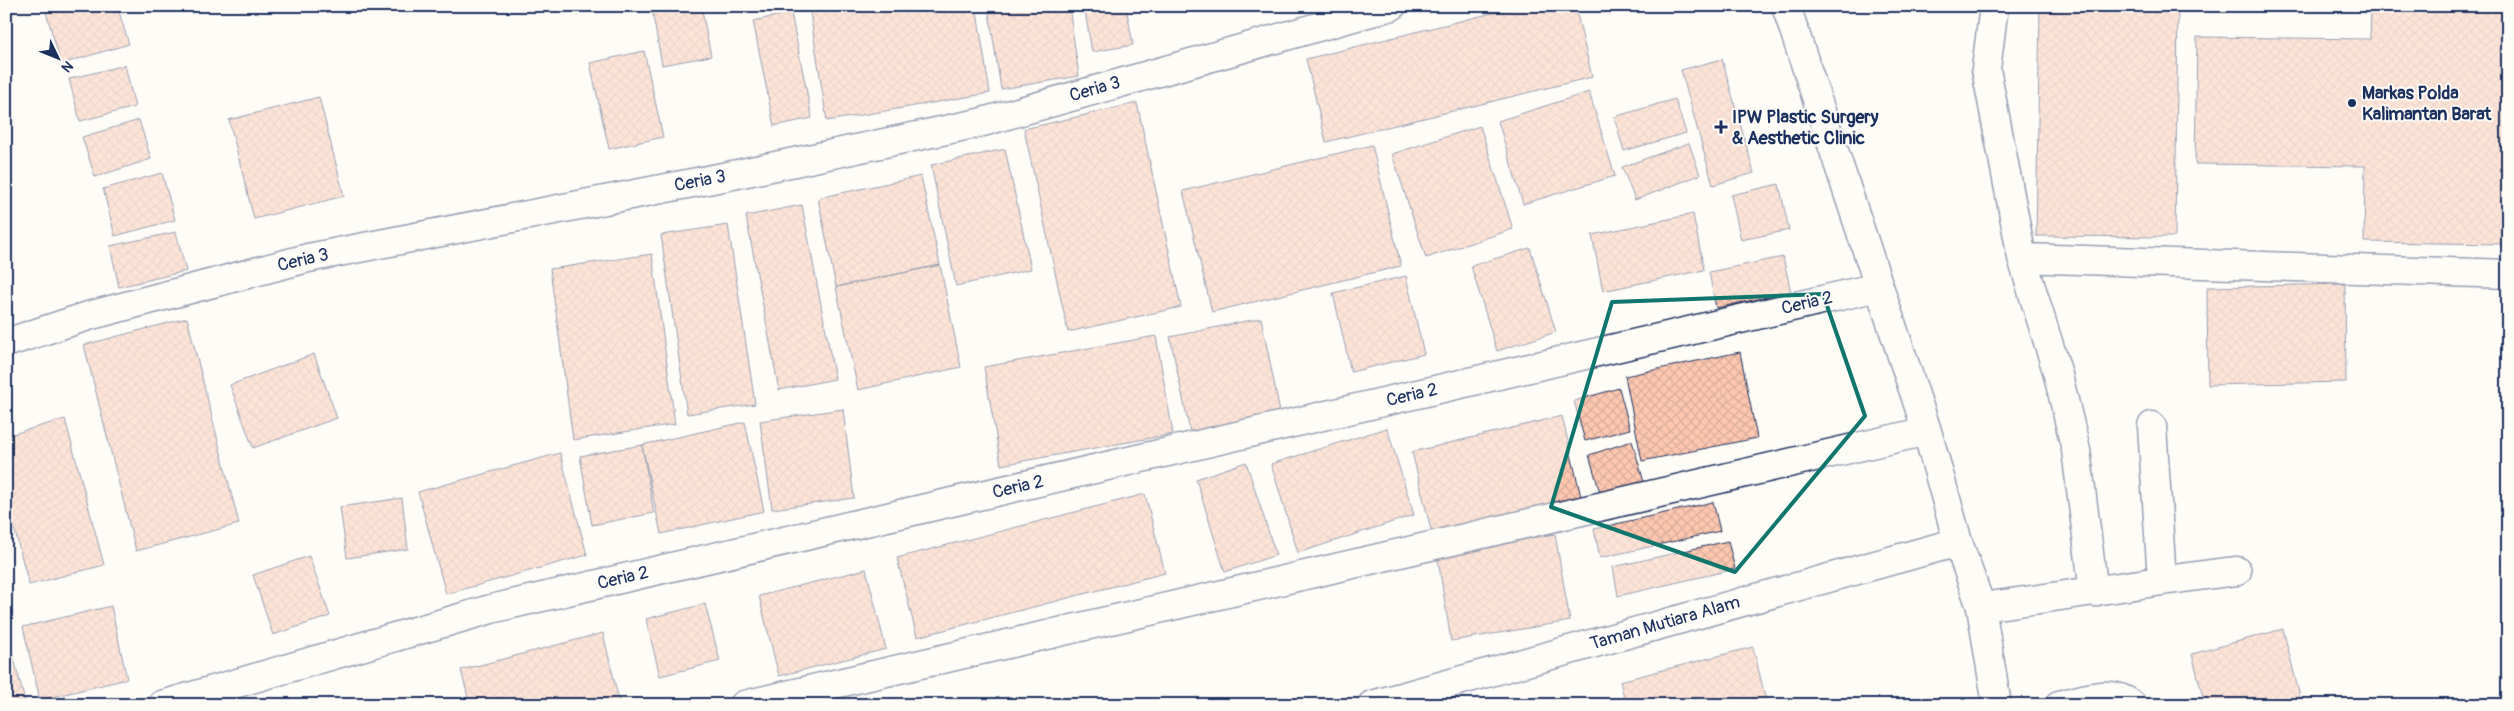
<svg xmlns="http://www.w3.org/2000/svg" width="2514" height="711" font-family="Pangolin,sans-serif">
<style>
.building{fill:url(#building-cross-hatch);stroke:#1b2f5e}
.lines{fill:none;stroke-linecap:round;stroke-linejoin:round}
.minor-casing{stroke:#1b2f5e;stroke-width:31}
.minor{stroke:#fdfcf7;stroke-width:28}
.marked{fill:none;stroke:#0f766e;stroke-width:4;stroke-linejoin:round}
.poi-dot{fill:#1b2f5e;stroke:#fdfcf7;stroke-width:2}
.labels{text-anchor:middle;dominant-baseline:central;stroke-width:4;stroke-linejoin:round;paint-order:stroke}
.street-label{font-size:18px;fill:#1b2f5e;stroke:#fdfcf7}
.poi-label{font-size:18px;font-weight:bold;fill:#1b2f5e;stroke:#fdfcf7;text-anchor:start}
</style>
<defs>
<pattern id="building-cross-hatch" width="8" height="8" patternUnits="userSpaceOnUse" patternTransform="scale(1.25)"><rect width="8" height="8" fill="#fec8b0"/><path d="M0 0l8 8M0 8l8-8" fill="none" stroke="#d9ac9a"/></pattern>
</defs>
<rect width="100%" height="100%" fill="#fdfcf7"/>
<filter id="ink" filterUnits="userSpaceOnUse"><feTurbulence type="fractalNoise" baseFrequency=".02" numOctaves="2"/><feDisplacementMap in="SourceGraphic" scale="10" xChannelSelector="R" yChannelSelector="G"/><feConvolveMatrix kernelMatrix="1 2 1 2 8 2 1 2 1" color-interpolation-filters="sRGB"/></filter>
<g filter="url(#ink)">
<path class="building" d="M63,6H117L129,44L61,64L46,12Z
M670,6H701L711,56L662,65L652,10Z
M809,6H976L990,93L827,121Z
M988,6H1069L1079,76L1001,89Z
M1084,6H1126L1133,45L1092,52Z
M1521,6H1575L1592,77L1326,142L1306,59Z
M2040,6H2178L2175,237L2036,236Z
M2371,6H2506L2508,167H2504L2503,244L2364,242L2365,166L2195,164L2197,37L2370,39Z
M791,13L812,118L774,126L753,21Z
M644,51L663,137L609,149L590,63Z
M1722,59L1754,173L1713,185L1681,70Z
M125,65L135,107L80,121L69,79Z
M1589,92L1615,176L1523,204L1498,121Z
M319,97L344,196L254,219L229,120Z
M1675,99L1686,133L1624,151L1614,117Z
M1137,103L1181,307L1068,332L1024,129Z
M139,120L151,159L95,177L82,137Z
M1480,126L1513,229L1426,258L1392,154Z
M1689,143L1700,175L1635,200L1622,167Z
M1372,145L1401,266L1212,312L1183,191Z
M1005,149L1031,269L956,286L931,165Z
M162,173L175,220L115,236L103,189Z
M921,176L940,265L836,287L818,198Z
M1779,184L1789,230L1741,240L1731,195Z
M802,205L835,379L779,390L746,216Z
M1693,214L1704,270L1603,291L1592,235Z
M728,225L755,404L687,414L661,235Z
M176,232L186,271L119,287L110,246Z
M1530,248L1556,332L1497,351L1471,266Z
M652,254L675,424L573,440L550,269Z
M1783,257L1791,292L1716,308L1709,272Z
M940,265L961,367L858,390L836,287Z
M1406,276L1424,354L1351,372L1333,293Z
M2345,284L2346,382L2208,385L2207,287Z
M187,318L239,524L136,551L84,345Z
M1261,318L1282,422L1192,441L1170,337Z
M1156,336L1173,434L1001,465L984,367Z
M1740,352L1757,438L1642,461L1625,376Z
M314,354L337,418L253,448L230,385Z
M1619,388L1630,429L1585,441L1574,401Z
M843,409L854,498L772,509L760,421Z
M1562,416L1582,501L1433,538L1412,452Z
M65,419L104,565L29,585L6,497V436Z
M745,422L764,511L661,534L642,445Z
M1387,428L1414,515L1298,553L1271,464Z
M1632,441L1644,482L1601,496L1589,455Z
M642,445L654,513L592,525L580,456Z
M560,453L587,555L446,594L418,492Z
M1246,462L1276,555L1225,572L1196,479Z
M1145,494L1165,573L917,637L897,558Z
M402,498L408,549L347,558L340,507Z
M1713,502L1720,531L1600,558L1594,529Z
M1555,534L1570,621L1451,641L1437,553Z
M1728,541L1735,569L1618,596L1613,567Z
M309,556L330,616L273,635L253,575Z
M866,569L886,649L779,676L759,596Z
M705,604L720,661L660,676L646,619Z
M111,606L127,679L40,700L23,627Z
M6,628L26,705H6Z
M2283,629L2302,705H2205L2192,654Z
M603,633L620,705H470L461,670Z
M1753,647L1767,705H1626L1620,681Z"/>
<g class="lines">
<defs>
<path id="minor" d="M1786,6L1927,431L1958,542L1981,607L1997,705
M1994,6L1986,69L2022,258L2057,371L2076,450L2094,592
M2022,258L2508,274
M6,343L88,316L308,258L728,176L979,123L1392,6
M2152,426L2162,580
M1981,607C2067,596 2151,581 2237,571
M162,705L491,609L1878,287
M744,705L1927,431
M1372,705L1958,542
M2059,705C2083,700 2111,687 2132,705"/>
</defs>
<use href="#minor" class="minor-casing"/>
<use href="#minor" class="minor"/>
</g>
</g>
<path d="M0 0H2514V711H0ZM1823,294L1865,416L1735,572L1551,507L1612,302Z" fill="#fdfcf7" fill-opacity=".55" fill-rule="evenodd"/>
<path class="marked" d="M1823,294L1865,416L1735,572L1551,507L1612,302Z"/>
<g class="poi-dot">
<circle cx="2352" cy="103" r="5"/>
<path d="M1718.5 119.5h5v5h5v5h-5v5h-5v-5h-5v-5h5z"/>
</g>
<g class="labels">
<g class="street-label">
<text transform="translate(1095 89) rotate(-16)">Ceria 3</text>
<text transform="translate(700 181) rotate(-11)">Ceria 3</text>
<text transform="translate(303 260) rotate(-13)">Ceria 3</text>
<text transform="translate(1807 303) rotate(-13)">Ceria 2</text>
<text transform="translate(1412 395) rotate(-13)">Ceria 2</text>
<text transform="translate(1018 487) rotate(-13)">Ceria 2</text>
<text transform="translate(623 578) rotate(-13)">Ceria 2</text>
<text transform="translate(1665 623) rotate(-16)">Taman Mutiara Alam</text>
</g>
<g class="poi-label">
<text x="2362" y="93">Markas Polda<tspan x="2362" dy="21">Kalimantan Barat</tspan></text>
<text x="1732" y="117">IPW Plastic Surgery<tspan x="1732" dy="21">&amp; Aesthetic Clinic</tspan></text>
</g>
</g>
<rect width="2514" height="711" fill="none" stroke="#fdfcf7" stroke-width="25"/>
<rect x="12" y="12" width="2489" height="686" fill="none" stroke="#1b2f5e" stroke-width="2" filter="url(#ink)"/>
<g transform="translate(58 58) rotate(133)" stroke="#fdfcf7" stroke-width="4" paint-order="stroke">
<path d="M0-4L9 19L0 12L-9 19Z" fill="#1b2f5e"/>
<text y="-8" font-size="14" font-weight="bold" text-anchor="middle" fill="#1b2f5e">N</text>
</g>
</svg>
